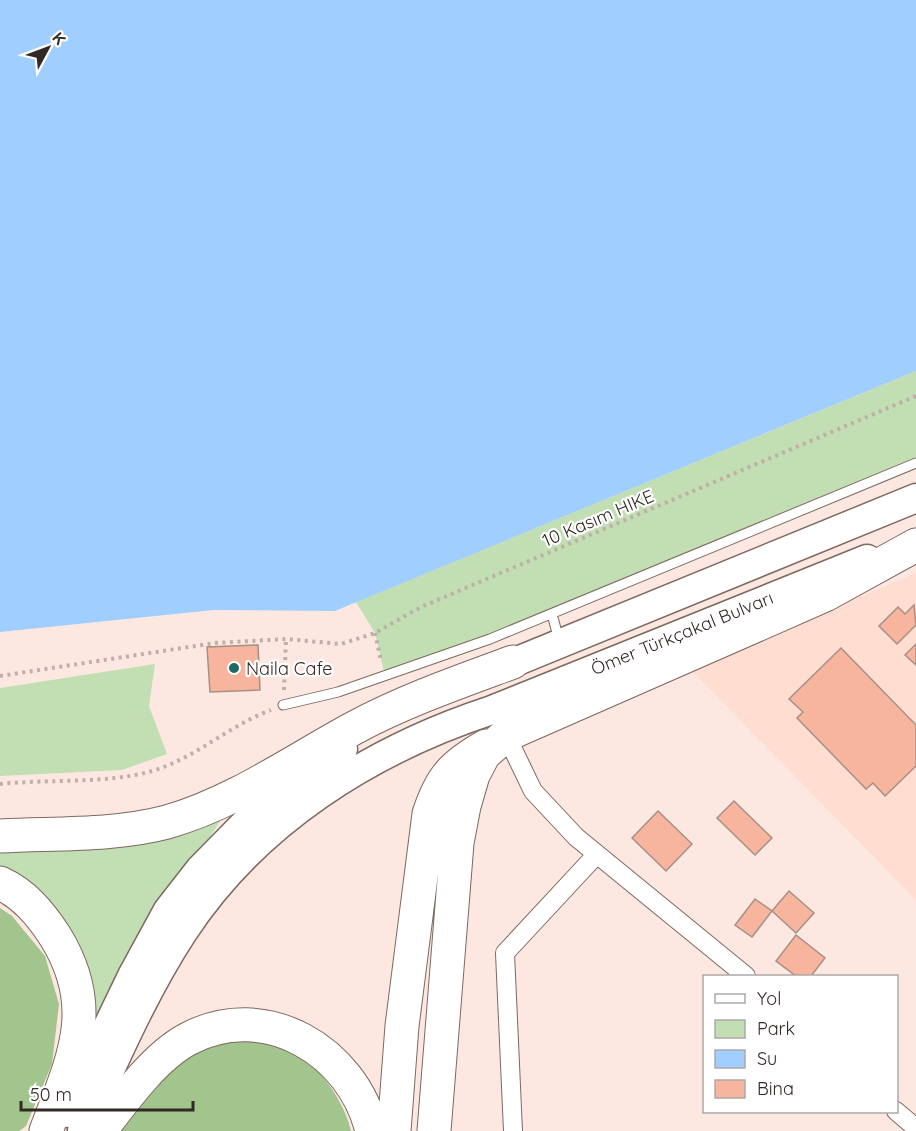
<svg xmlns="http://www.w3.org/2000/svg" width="916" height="1131" font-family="Quicksand,sans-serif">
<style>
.built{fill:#ffddd1}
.green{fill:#c2dfb3}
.forest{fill:#a2c58e}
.water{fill:#a0cfff}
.building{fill:#f7b59e;stroke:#a68f86;stroke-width:1.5}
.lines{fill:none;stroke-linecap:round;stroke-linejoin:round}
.lane-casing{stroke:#7e6860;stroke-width:11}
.street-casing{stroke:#7e6860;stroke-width:20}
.primary-casing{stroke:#7e6860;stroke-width:31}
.highway-casing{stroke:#7e6860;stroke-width:35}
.path{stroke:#c0aea8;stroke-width:4;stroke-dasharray:3 4.5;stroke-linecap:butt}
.lane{stroke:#fff;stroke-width:9}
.street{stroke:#fff;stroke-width:18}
.primary{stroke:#fff;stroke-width:28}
.highway{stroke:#fff;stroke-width:33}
.poi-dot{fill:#1c6966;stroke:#fff;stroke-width:2}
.labels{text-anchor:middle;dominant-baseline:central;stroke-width:4.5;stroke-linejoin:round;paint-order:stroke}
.street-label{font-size:18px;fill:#322825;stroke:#fff}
.poi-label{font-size:18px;fill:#322825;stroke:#fff;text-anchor:start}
</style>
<rect width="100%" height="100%" fill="#fde8e1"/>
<path class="built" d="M916,573V900L689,668Z"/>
<path class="green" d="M916,371V463L552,614L385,676L375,633L356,602Z
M155,664L149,706L167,754L122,770L0,776V688Z
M224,815L95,1016L88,982L0,869V845Z"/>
<path class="forest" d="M0,908L12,916L45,956L59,1004L52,1064L26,1126L19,1131H0Z
M215,1039C236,1040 261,1038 280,1043C310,1051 346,1102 351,1131H120L165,1075L187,1054Z"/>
<path class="water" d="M0,0H916V371L335,611L214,610L0,632Z"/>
<path class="building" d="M914,605L916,625L897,644L879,626L898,607L905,614Z
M916,644V665L905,655Z
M258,645L260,690L210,692L207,647Z
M841,648L916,725V766L885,796L873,783L866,789L797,718L803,712L789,699Z
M734,801L772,838L755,855L717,818Z
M658,811L692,844L666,871L632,838Z
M789,891L814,913L796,933L772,911Z
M755,899L772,911L752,937L735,925Z
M796,935L825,958L811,976H796L776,961Z"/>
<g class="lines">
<defs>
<path id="lane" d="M552,614L559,640
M283,705L338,692L490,639L916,463"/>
<path id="street" d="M506,735L533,791L576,837L746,976
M896,1111L916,1128
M513,1131L505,953L597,854"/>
<path id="primary" d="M493,671L916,498
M66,1113L132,976L168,910L200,869L259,809L343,749
M82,1131C113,1064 143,993 183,932C255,822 370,750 492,710L867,559"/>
<path id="highway" d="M0,836C55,833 114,836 167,822C234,803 293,761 354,728C404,701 459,682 513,662
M0,883C24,894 40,913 55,936C100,1008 73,1059 46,1131
M100,1131C123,1101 154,1057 188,1039C265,998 353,1051 372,1131
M394,1131L402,1026L429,814C441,777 453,765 486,746
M434,1131L457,843L464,806L473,775L484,754L506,735L825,595L916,545"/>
</defs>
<use href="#lane" class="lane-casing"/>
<use href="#street" class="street-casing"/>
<use href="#primary" class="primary-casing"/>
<use href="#highway" class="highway-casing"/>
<path class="path" d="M375,633L381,661
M0,676L215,643L286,639L341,644L375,633L421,607L916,396
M284,690L286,639
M0,784C47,779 108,784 152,771C196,758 228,726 271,710"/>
<use href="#lane" class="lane"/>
<use href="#street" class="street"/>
<use href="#primary" class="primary"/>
<use href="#highway" class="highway"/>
</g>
<circle class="poi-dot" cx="234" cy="668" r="6"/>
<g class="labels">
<g class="street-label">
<text transform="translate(598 518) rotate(-23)">10 Kasım HIKE</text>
<text transform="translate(682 633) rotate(-22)">Ömer Türkçakal Bulvarı</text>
</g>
<g class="poi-label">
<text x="246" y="668">Naila Cafe</text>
</g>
</g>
<rect x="703" y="975" width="195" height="138" fill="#ffffff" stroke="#ada9a8" stroke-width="1.5"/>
<rect x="715" y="994" width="30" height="9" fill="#ffffff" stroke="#ada9a8" stroke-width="1.5"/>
<text x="757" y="1005" font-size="18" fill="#322825">Yol</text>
<rect x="715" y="1020" width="30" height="18" fill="#c2dfb3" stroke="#ada9a8" stroke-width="1.5"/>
<text x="757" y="1035" font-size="18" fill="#322825">Park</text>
<rect x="715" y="1050" width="30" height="18" fill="#a0cfff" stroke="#ada9a8" stroke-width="1.5"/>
<text x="757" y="1065" font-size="18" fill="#322825">Su</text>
<rect x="715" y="1080" width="30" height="18" fill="#f7b59e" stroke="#ada9a8" stroke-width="1.5"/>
<text x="757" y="1095" font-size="18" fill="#322825">Bina</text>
<g transform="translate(48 48) rotate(49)" stroke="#ffffff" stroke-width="4.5" paint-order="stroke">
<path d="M0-4.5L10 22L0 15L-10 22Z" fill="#322825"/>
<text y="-9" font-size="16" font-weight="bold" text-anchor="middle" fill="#322825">K</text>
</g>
<path d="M21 1101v9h172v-9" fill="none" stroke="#322825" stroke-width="3"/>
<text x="30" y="1101" font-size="18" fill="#322825" stroke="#ffffff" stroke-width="4.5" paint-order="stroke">50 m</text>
</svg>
